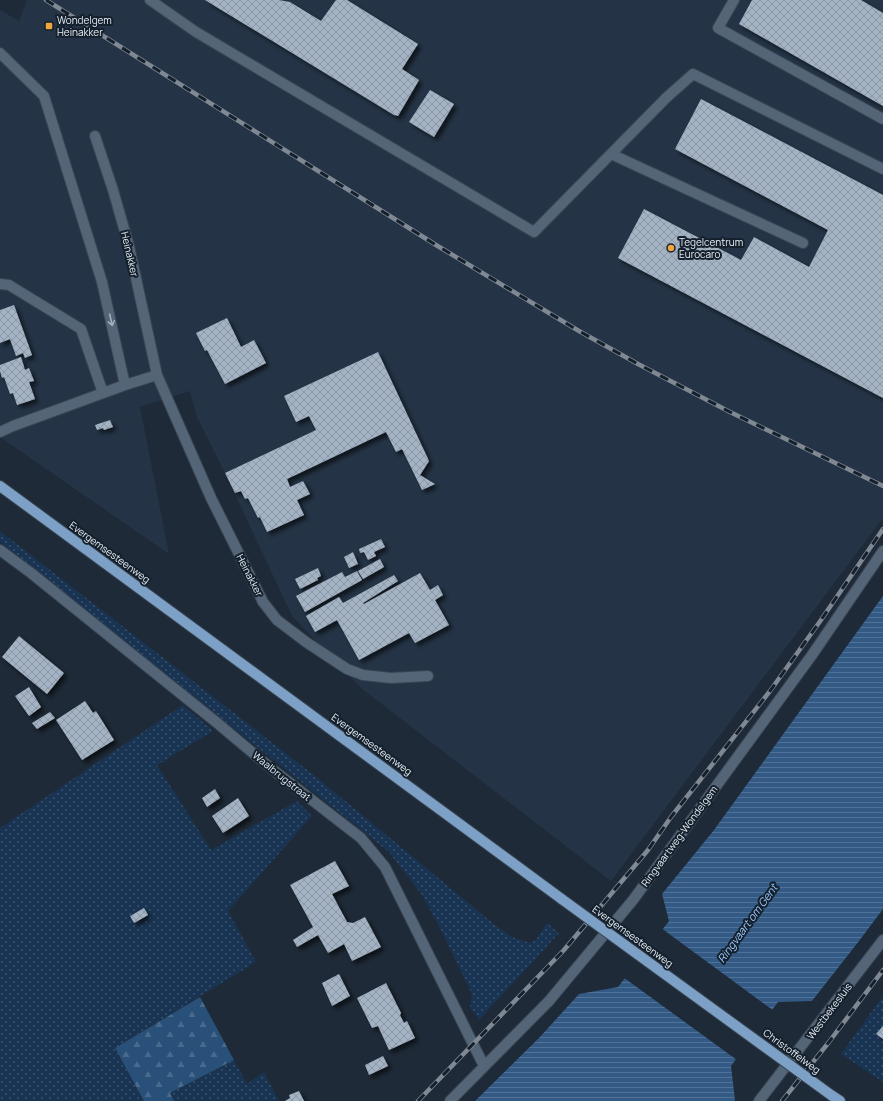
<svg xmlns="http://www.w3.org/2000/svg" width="883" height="1101" font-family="Manrope,sans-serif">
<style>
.built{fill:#243446}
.grass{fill:url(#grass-dots)}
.forest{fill:url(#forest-firs)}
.water{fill:url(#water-rules)}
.pier{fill:#1e2a37}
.building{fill:url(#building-cross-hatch);filter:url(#shadow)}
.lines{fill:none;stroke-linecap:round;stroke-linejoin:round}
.minor-casing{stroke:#3a4552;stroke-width:12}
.major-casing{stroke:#3a4552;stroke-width:12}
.minor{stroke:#546578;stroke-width:10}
.major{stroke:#7da0c7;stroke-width:10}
.rail-casing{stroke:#7f8893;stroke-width:4.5}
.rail{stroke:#15202d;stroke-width:3;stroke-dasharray:9;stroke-linecap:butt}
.major-bridge-casing{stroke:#3a4552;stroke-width:12;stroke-linecap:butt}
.major-bridge{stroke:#7da0c7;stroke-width:10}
.oneway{stroke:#a4b0bd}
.poi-dot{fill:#f0a63e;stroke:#15202d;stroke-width:1.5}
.labels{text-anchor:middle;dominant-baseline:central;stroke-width:4;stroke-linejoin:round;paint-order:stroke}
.poi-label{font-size:10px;fill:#e6edf6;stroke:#15202d;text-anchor:start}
.street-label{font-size:10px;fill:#e6edf6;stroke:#15202d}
.water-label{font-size:11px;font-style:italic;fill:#9bcaff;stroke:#15202d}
</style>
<defs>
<pattern id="grass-dots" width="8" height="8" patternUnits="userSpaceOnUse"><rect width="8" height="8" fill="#193452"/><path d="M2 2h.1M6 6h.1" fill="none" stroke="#3a526c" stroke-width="1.8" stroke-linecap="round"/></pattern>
<pattern id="forest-firs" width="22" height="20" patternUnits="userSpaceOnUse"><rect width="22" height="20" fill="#295079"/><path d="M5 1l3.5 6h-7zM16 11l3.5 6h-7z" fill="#486a8d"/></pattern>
<pattern id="water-rules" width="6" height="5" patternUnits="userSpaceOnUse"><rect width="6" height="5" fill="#335a84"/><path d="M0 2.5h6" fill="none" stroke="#517296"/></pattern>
<pattern id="building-cross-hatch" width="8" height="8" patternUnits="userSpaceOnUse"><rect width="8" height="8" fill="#a4b3c4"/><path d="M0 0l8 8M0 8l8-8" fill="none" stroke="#8c98a6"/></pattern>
<filter id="shadow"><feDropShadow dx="3.5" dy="3.5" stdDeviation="2" flood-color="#0009"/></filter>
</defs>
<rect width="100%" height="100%" fill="#1e2a37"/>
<path class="built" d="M27,0H883V518L611,881L361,688L292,616L225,473L196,415L190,391L140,407L169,554L0,437V10L19,21Z"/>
<path class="grass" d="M0,531L315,776L495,925L512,937L530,943L536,940L547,923L559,933L479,1020L470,1007L472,994L441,930L422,895L389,852L0,542Z
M183,705L213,731L157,765L211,850L297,801L312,816L228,911L256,962L115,1048L144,1101H0V828Z
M883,996V1082L841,1054Z
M234,1060L247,1084L264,1072L279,1101H174L170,1093Z"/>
<path class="forest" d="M200,997L234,1060L170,1093L174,1101H144L115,1048Z"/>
<path class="water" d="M883,596V909L859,941L812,1001L778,1002L731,1066L735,1100L734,1101H475L539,1038L579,994L618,987L669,921L662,894L714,830Z"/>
<path class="pier" d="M661,928L774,1011L737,1060L623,977Z"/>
<path class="building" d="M205,0H279L290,2L321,21L336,0H347L418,44L402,69L419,80L398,116L394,115Z
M752,0H861L883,13V106L739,24Z
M430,90L454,104L434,137L409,122Z
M701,99L883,195V398L618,258L644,209L741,260L754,237L809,267L828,230L675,149Z
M14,305L32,355L25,358L23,353L16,356L10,339L0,343V310Z
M227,318L241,347L254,340L266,363L225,384L207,350L205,351L196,333Z
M378,352L429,461L420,475L435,484L422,490L402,449L396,452L386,432L287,479L290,487L303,481L310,494L297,500L304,515L267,532L260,517L258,518L248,498L245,499L241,491L235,493L225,473L316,430L309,416L296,422L284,396Z
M21,357L25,370L29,368L34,381L29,382L35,399L17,405L13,393L10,394L4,377L2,378L0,371V365Z
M110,420L113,427L104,430L103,428L97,430L95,425Z
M381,539L385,547L374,552L376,556L368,560L364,552L360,553L359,549Z
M353,552L358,564L349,568L344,557Z
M380,559L384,567L363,579L358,571Z
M318,568L321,576L317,578L318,580L300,589L295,579Z
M357,571L362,580L305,612L296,596L342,572L345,577Z
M420,573L430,590L438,585L443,595L435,600L449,625L415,643L409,633L359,660L337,620L315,632L306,616L339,597L343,603L394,575L398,581L363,603L364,604Z
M19,636L64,673L47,694L2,657Z
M29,687L41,707L29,716L15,696Z
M85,701L93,713L96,711L114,740L82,760L56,720Z
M50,712L55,718L37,729L32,723Z
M215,789L220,798L207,807L202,798Z
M238,798L249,816L223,833L212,816Z
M335,861L349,886L332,894L340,909L347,922L353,923L365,917L381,947L352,961L344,944L328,953L318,935L297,947L293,940L313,927L290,885Z
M144,908L148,915L134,923L130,916Z
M339,974L350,996L332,1006L322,983Z
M386,983L401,1013L400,1015L404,1023L407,1021L415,1038L389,1050L378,1026L372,1028L357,998Z
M883,1026V1039L876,1034Z
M383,1056L388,1066L369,1075L365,1065Z
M299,1091L304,1101H285L290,1098L289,1095Z"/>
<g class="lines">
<defs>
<path id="minor" d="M150,0L196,32L534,232L666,98L693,74L883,169
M734,0L718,28L883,119
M0,53L44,96L102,282L125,385
M95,136L113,190L129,246L157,375L211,498L263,602L277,620L306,642L347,669L363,675L391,678L428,676
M611,154L803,243
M0,284L9,285L81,329L103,393
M0,432L13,426L125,385L157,375
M0,550L31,573L216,722L272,769L361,838L385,867L484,1066
M450,1101L549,1001L633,900L812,655L883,551
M759,1101L883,940"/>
<path id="major" d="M0,486L563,900
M831,1095L840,1101"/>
</defs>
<use href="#minor" class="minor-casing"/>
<use href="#major" class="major-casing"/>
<use href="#minor" class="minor"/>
<use href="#major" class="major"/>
<defs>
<path id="rail" d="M46,0L436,245L579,331L638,364L730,412L883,486
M418,1101L564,950L648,850L671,817L770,691L821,620L883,529
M782,1101L829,1042L883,970"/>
</defs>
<use href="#rail" class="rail-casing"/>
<use href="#rail" class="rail"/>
<defs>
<path id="major-bridge" d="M563,900L831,1095"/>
</defs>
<use href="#major-bridge" class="major-bridge-casing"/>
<use href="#major-bridge" class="major-bridge"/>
</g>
<defs><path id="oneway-shaft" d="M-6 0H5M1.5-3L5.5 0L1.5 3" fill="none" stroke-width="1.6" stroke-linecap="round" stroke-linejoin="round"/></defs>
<use class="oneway" href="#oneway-shaft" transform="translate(111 320) rotate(77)"/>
<g class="poi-dot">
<rect x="45" y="22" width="8" height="8" rx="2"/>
<circle cx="671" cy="248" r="4"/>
</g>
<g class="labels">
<g class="poi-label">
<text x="57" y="20">Wondelgem<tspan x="57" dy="12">Heinakker</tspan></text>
<text x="679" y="242">Tegelcentrum<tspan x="679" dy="12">Eurocaro</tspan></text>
</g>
<g class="street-label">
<text transform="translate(130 254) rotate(77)">Heinakker</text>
<text transform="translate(110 552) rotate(36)">Evergemsesteenweg</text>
<text transform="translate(250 575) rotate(63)">Heinakker</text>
<text transform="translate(372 744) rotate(36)">Evergemsesteenweg</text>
<text transform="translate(282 776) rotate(39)">Waalbrugstraat</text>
<text transform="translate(679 836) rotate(-54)">Ringvaartweg-Wondelgem</text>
<text transform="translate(633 936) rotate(36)">Evergemsesteenweg</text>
<text transform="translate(829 1011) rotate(-53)">Westbekesluis</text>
<text transform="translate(792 1051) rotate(36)">Christoffelweg</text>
</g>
<g class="water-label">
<text transform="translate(747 923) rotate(-54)">Ringvaart om Gent</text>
</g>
</g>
</svg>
